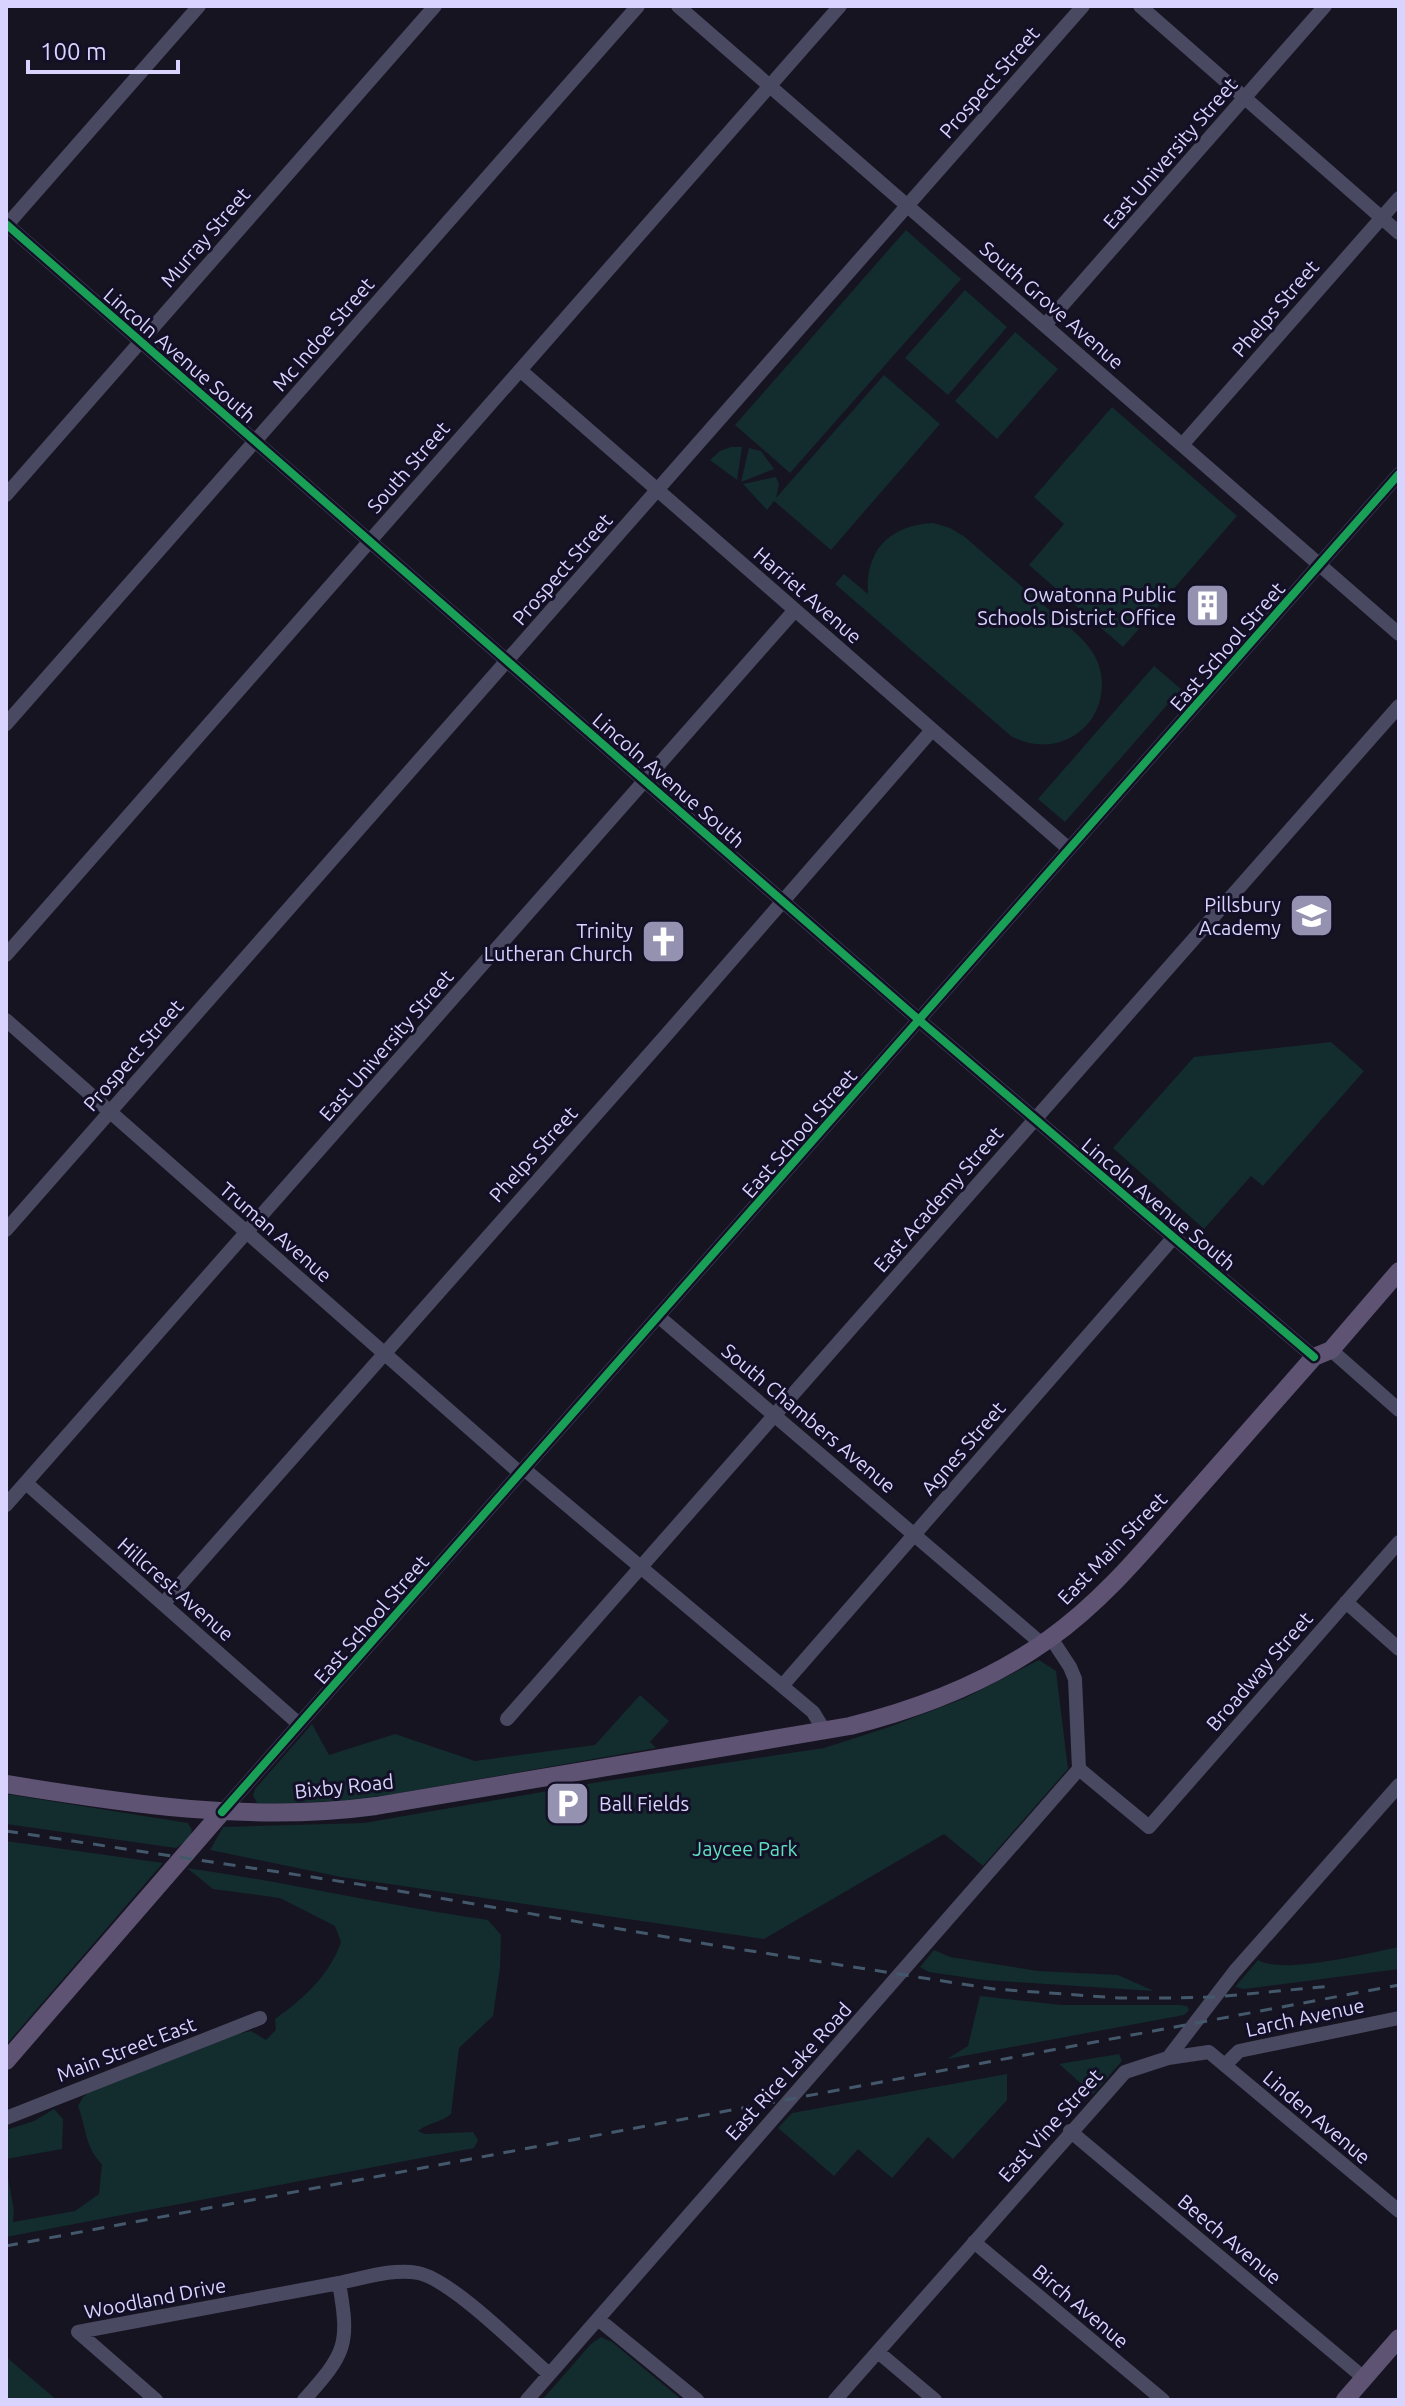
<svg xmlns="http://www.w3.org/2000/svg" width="1405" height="2406" font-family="Ubuntu,sans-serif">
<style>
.green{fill:#132c2d}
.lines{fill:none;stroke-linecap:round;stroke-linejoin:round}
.minor{stroke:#4a4962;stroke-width:14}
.major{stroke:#5e5373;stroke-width:18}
.rail{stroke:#43596b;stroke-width:3;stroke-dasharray:12 10;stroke-linecap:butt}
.cycleway-casing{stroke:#130f26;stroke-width:13}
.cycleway{stroke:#1a9f57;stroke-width:8}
.labels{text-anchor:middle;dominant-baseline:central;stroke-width:6;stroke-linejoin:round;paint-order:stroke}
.street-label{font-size:20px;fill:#d9d4ff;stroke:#130f26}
.poi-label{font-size:20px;fill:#d9d4ff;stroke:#130f26;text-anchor:end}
.park-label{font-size:20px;fill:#5fe0c0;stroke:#130f26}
</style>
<rect width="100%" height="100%" fill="#161421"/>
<path class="green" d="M906,230L961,279L790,473L735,425Z
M965,290L1007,327L948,395L905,358Z
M1015,332L1058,369L997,439L955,401Z
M884,375L940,424L831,550L774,501L767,510L743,484L776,477L779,484L776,498Z
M1112,407L1237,516L1123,647L1029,565L1064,524L1034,497Z
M731,447H742L737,480L710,460L720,451Z
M749,448L761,451L774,469L741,482Z
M933,523L950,528L965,537C995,563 1024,589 1054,614C1067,626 1084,638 1093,653C1110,680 1102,718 1075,735C1055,748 1031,747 1011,736L835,584L844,574L868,594C865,550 890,525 933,523Z
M1154,666L1181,689L1065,822L1038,799Z
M1331,1042L1364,1071L1263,1186L1251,1176L1204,1229L1113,1148L1194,1057Z
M1039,1660L1056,1671L1068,1769L983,1866L944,1834L764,1939L341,1877L210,1850L223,1827L364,1823L599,1782L824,1748L889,1727L965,1698Z
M640,1695L669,1721L650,1742L656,1748L389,1795L339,1801L264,1804L257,1803L253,1795L255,1789L312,1724L329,1755L395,1734L475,1761L595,1745Z
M6,1794L188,1823L192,1830L190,1838L176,1848L6,1824Z
M6,1841L163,1863L6,2045Z
M187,1868C288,1882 387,1906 488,1920L501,1935L500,1968L493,2016L459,2048L451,2114C440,2123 430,2122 418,2131L425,2134L473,2132L478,2140L474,2148L6,2237V2166L14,2211L13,2222L75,2211L99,2194L102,2164C85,2148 86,2127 78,2106L83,2097L95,2088L232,2035L251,2031L266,2040L276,2030L275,2019C302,2000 330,1975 341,1942L335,1926L280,1898L213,1889Z
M1399,1947V1969L1244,1989L1235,1987L1258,1960C1283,1975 1369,1953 1399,1947Z
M934,1950L950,1957L1038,1971L1118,1975L1154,1991L984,1980L929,1972L920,1967Z
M980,1996L1062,2005H1179L1187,2006L1189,2010L1184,2015L947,2059L968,2046Z
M1119,2054L1122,2061L1093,2094L1059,2064Z
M1007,2074V2100L953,2159L928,2137L892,2178L858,2149L834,2176L778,2128L792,2113Z
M54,2109L63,2119L62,2149L6,2159V2130L34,2121Z
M601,2337L612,2342L682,2400H542L591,2344Z
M6,2357L57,2400H6Z"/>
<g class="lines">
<path class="minor" d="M678,6L1399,634
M1140,6L1399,233
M6,224L919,1020L1314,1357
M6,226L199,6
M1045,325L1325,6
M520,370L1069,849
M1182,445L1399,198
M6,495L435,6
M6,724L638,6
M6,955L840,6
M6,1020L520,1473
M6,1230L1083,6
M658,1316L1042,1644
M1331,1350L1399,1410
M524,1469L813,1712L824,1730
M26,1483L299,1724
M6,1505L795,610
M1346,1602L1399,1649
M163,1604L661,1041L932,730
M1051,1638L1070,1667L1075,1679L1079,1769
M782,1686L1174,1237
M507,1719L1399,706
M1079,1769L1149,1827L1399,1542
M222,1812L1399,474
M1168,2058L1209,2052L1399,2211
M1225,2065L1239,2051L1399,2018
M6,2118L260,2018
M1070,2131L1364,2378
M974,2242L1163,2400
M339,2283C364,2278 393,2268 418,2273C451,2279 521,2350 549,2374
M598,2319L697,2400
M78,2332L339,2283C350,2345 346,2353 304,2400
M78,2332L156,2400
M878,2352L935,2400
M527,2400L1079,1769
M835,2400L1125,2072L1168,2058L1235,1971L1399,1785"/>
<path class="major" d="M6,1784C129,1804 251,1823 376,1806L850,1726C922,1708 989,1682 1049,1639C1101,1602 1141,1554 1182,1507C1226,1457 1270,1407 1314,1357L1331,1350L1399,1271
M6,2061L222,1812
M1345,2400L1399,2338"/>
<path class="rail" d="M6,1831L358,1884L713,1945L994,1989L1119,1998H1170L1215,1997L1332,1986
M6,2246L1399,1985"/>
<defs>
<path id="cycleway" d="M6,224L919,1020L1314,1357
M222,1812L1399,474"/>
</defs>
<use href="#cycleway" class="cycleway-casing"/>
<use href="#cycleway" class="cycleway"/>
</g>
<defs>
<symbol id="building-square" viewBox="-11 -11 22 22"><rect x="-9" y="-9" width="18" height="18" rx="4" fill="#9591b1" stroke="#130f26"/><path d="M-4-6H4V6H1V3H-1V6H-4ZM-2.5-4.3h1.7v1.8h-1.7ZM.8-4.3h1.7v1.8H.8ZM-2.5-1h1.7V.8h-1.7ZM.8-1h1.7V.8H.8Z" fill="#fff"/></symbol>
<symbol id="school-square" viewBox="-11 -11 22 22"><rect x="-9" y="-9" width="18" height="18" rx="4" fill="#9591b1" stroke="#130f26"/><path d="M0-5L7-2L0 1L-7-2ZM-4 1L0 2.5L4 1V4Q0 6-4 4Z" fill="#fff"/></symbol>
<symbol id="church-square" viewBox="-11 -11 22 22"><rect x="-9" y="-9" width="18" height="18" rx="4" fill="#9591b1" stroke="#130f26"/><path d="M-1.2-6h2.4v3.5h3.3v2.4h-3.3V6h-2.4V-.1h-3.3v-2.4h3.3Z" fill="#fff"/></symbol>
<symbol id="parking-square" viewBox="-11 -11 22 22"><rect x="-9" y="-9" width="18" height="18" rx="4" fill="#9591b1" stroke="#130f26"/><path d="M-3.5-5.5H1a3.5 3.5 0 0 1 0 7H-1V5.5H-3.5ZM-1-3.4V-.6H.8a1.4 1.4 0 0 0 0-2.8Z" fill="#fff"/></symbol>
</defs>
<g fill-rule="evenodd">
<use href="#building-square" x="1182" y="580" width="51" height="51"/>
<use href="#school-square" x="1286" y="890" width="51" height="51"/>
<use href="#church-square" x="638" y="916" width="51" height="51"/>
<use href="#parking-square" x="542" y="1778" width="51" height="51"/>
</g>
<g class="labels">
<g class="street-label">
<text transform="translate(989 82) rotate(-49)">Prospect Street</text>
<text transform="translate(1170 153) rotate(-49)">East University Street</text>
<text transform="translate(205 237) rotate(-49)">Murray Street</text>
<text transform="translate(1052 305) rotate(41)">South Grove Avenue</text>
<text transform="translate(1275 308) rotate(-49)">Phelps Street</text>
<text transform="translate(323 334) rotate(-49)">Mc Indoe Street</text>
<text transform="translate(180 355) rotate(41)">Lincoln Avenue South</text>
<text transform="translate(408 467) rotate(-49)">South Street</text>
<text transform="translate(562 569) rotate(-49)">Prospect Street</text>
<text transform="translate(808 595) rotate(41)">Harriet Avenue</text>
<text transform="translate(1227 646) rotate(-49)">East School Street</text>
<text transform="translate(669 780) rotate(41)">Lincoln Avenue South</text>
<text transform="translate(386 1045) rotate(-49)">East University Street</text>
<text transform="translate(133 1055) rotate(-49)">Prospect Street</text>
<text transform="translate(799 1133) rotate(-49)">East School Street</text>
<text transform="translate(533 1154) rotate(-48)">Phelps Street</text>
<text transform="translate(938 1199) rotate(-49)">East Academy Street</text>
<text transform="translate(1159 1204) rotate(40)">Lincoln Avenue South</text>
<text transform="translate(276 1232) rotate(41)">Truman Avenue</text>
<text transform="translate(809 1418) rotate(40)">South Chambers Avenue</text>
<text transform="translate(963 1448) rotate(-49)">Agnes Street</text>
<text transform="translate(1112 1548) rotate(-46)">East Main Street</text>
<text transform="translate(176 1589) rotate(41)">Hillcrest Avenue</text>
<text transform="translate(371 1619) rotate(-49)">East School Street</text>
<text transform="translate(1259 1671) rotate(-49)">Broadway Street</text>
<text transform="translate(344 1786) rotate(-6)">Bixby Road</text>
<text transform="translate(1305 2017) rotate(-12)">Larch Avenue</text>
<text transform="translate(126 2049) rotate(-21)">Main Street East</text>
<text transform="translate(788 2071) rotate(-48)">East Rice Lake Road</text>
<text transform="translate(1317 2117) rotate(40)">Linden Avenue</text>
<text transform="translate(1050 2125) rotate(-48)">East Vine Street</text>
<text transform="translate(1230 2239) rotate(40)">Beech Avenue</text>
<text transform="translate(155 2298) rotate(-11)">Woodland Drive</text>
<text transform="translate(1081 2306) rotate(40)">Birch Avenue</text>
</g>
<g class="poi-label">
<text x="1176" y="594">Owatonna Public<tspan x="1176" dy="23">Schools District Office</tspan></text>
<text x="1281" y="904">Pillsbury<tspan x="1281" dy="23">Academy</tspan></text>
<text x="633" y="930">Trinity<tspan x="633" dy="23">Lutheran Church</tspan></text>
<text x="599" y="1803" text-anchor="start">Ball Fields</text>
</g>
<g class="park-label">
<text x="745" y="1848">Jaycee Park</text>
</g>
</g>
<rect width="1405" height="2406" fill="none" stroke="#d9d4ff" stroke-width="16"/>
<path d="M28 60v12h150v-12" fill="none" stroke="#d9d4ff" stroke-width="4"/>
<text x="40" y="60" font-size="24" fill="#d9d4ff" stroke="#130f26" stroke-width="6" paint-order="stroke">100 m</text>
</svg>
